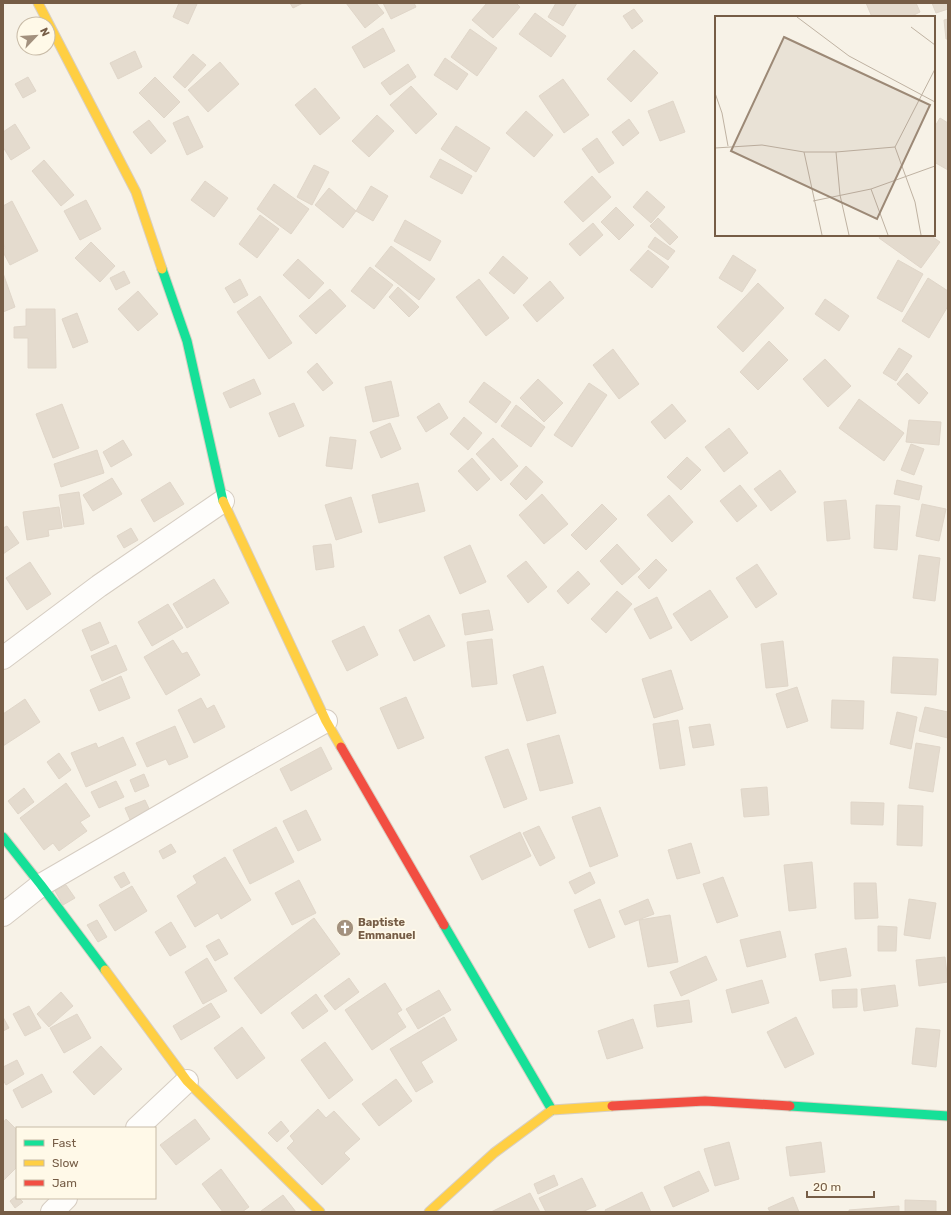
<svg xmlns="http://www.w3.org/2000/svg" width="951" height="1215" font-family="Rubik,sans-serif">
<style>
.building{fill:#e4dbce;stroke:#e0d6c9}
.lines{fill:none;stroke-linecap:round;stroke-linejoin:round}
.street-casing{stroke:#d6cdc2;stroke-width:24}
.fast-casing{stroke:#d8cfc3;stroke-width:11}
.slow-casing{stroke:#d8cfc3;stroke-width:11}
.jam-casing{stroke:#d8cfc3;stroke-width:11}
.street{stroke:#fefdfb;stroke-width:22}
.fast{stroke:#16e098;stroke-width:9}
.slow{stroke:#ffcf43;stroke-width:9}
.jam{stroke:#f24e42;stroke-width:9}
.labels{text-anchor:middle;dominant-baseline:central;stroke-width:3.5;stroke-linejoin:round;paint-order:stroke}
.poi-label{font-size:11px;font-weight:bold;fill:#765d46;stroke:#fff9e8;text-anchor:start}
.inset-road{fill:none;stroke:#bfb2a2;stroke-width:1}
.view{fill:#9c8976;fill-opacity:0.15;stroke:#9c8976;stroke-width:2}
.inset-edge{fill:none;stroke:#765d46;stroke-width:2}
</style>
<rect width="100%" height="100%" fill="#f7f2e7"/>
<path class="building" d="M179,3L197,4L188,24L173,17Z
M290,3H303L293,8Z
M346,3H376L384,13L365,28Z
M383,3H414L416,7L391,19Z
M487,3H516L520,7L493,38L472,20Z
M556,3H577L563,26L548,17Z
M866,3H916L920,12L910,17H872Z
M932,3H948V9L936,13Z
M634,9L643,21L632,29L623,16Z
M535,13L566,36L551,57L519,34Z
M948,19V39H946L944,20Z
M383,28L395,51L364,68L352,47Z
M470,29L497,48L477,76L451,57Z
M634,50L658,73L631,102L607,79Z
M135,51L142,67L118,79L110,63Z
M193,54L206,65L185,88L173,77Z
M445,58L468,74L457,90L434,75Z
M220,62L239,84L208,112L188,90Z
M408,64L416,77L390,95L381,83Z
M28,77L36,91L23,98L15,84Z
M155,77L180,102L164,118L139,93Z
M563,79L589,115L564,133L539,96Z
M411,86L437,114L416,134L390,105Z
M315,88L340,118L320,135L295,105Z
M673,101L685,132L660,141L648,111Z
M526,111L553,135L534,157L506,133Z
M377,115L394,131L369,157L352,141Z
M188,116L203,147L187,155L173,123Z
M940,118L948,123V170L934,162V128Z
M629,119L639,133L623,146L612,132Z
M149,120L166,141L151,154L133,132Z
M15,124L30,148L11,160L3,147V132Z
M456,126L490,148L476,172L441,149Z
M597,138L614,163L599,173L582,149Z
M440,159L472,176L462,194L430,177Z
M44,160L74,195L61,206L32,171Z
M314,165L329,172L312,205L297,197Z
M592,176L611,197L583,222L564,202Z
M205,181L228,198L214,217L191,200Z
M274,184L309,209L291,234L257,209Z
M371,186L388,196L373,221L356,211Z
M329,188L356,211L343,228L315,205Z
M647,191L665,207L651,223L633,207Z
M86,200L101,229L80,240L64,211Z
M12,201L38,251L10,265L3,252V249L5,248L3,243V206Z
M616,207L634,225L619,240L601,222Z
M260,215L279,229L257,258L239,244Z
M658,218L678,237L670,245L650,226Z
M405,220L441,241L430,261L394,241Z
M593,223L603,235L580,256L569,244Z
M881,235H930L940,242L921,268L879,238Z
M655,237L675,251L668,260L648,247Z
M91,242L115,266L100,282L75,258Z
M391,246L435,279L419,300L375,266Z
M648,250L669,267L652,288L630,270Z
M733,255L756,270L742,292L719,278Z
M503,256L528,278L514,294L489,273Z
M298,259L324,283L309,299L283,275Z
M898,260L923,274L902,312L877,298Z
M370,267L393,285L374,309L351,291Z
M124,271L130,283L116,290L110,278Z
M3,273L15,307L3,312Z
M928,278L948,291V306L929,338L902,321Z
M240,279L248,295L234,303L225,288Z
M479,279L509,318L486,336L456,297Z
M550,281L564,298L537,322L523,305Z
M758,283L784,308L743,352L717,327Z
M398,287L419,307L409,317L389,297Z
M330,289L346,306L316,334L299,316Z
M138,291L158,314L138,331L118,309Z
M260,296L292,343L269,359L237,312Z
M825,299L849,316L839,331L815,314Z
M26,309H55L56,368H28V338H14V327L26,326Z
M77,313L88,342L73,348L62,319Z
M769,341L788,360L758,390L740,372Z
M899,348L912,356L896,381L883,373Z
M613,349L639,384L619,399L593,365Z
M825,359L851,386L828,407L803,379Z
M317,363L333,383L323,391L307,372Z
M907,373L928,393L919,404L897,384Z
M254,379L261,394L230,408L223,393Z
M538,379L563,403L544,422L520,398Z
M391,381L399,416L373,422L365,387Z
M484,382L511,402L496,423L469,402Z
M589,383L607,395L572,447L554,435Z
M859,399L904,433L884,461L839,428Z
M294,403L304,426L279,437L269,413Z
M439,403L448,418L426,432L417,417Z
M62,404L79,448L53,458L36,414Z
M672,404L686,421L665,439L651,422Z
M516,405L545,427L531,447L501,426Z
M464,417L482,433L468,450L450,434Z
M909,420L941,422L939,445L906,442Z
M390,423L401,449L381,458L370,432Z
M729,428L748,453L724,472L705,447Z
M330,437L356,440L352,469L326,466Z
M493,438L518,466L501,481L476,454Z
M123,440L132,455L111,467L103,452Z
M911,444L924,449L914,475L901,470Z
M97,450L104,473L61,487L54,464Z
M687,457L701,470L681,490L667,477Z
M472,458L490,479L477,491L458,471Z
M526,466L543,482L526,500L510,484Z
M780,470L796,492L771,511L754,489Z
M112,478L122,494L93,511L83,495Z
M897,480L922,486L919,500L894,494Z
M170,482L184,504L154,522L141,500Z
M418,483L425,511L379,523L372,495Z
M740,485L757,506L737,522L720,501Z
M79,492L84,524L64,527L59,495Z
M542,494L568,524L544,544L519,515Z
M669,495L693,522L672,542L647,515Z
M351,497L362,532L336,540L325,505Z
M846,500L850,539L827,541L824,502Z
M602,504L617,519L586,550L571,535Z
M922,504L946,509L939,541L916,536Z
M876,505L900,506L897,550L874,548Z
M59,507L62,528L48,530L49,536L27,540L23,512Z
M7,526L19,543L3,554V528Z
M131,528L138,540L124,548L117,536Z
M331,544L334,567L316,570L313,546Z
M617,544L640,569L622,585L600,561Z
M470,545L486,582L460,594L444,557Z
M919,555L940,558L935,601L913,598Z
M656,559L667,570L649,589L638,577Z
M526,561L547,587L528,603L507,576Z
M30,562L51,594L27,610L6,578Z
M757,564L777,594L756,608L736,578Z
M578,571L590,584L568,604L557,591Z
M214,579L229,603L187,628L173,604Z
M710,590L728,617L691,641L673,614Z
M617,591L632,604L606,633L591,619Z
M657,597L672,628L650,639L634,609Z
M168,604L183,628L152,646L138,622Z
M489,610L493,630L465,635L462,614Z
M429,615L445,646L414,661L399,630Z
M100,622L109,643L91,651L82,630Z
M364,626L378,655L347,671L332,641Z
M492,639L497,684L472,687L467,642Z
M173,640L182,654L187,652L200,675L166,695L144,657Z
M783,641L788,686L766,688L761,644Z
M116,645L127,670L102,681L91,656Z
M893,657L938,659L936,695L891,693Z
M543,666L556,713L527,721L513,675Z
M671,670L683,709L654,718L642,679Z
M121,676L130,698L99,711L90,690Z
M797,687L808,721L787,728L776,694Z
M406,697L424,738L398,749L380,708Z
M201,698L207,709L214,705L225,727L194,743L178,710Z
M25,699L40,722L3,746V714Z
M832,700L864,701L863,729L831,728Z
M925,707L948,712V738L919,731Z
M897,712L917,717L911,749L890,744Z
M678,720L685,765L660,769L653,724Z
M710,724L714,745L693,748L689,727Z
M175,726L188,757L169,765L166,759L147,767L136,743Z
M559,735L573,783L540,791L527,744Z
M123,737L136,765L86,787L71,753L96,743L98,748Z
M916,743L940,747L933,792L909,788Z
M321,747L332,769L291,791L280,769Z
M508,749L527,799L504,808L485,757Z
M59,753L71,770L59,779L47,762Z
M144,774L149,786L135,792L130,780Z
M116,781L124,797L99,808L91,792Z
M66,783L90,816L80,822L87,831L59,851L53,843L44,850L20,818Z
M767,787L769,815L744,817L741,789Z
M24,788L34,802L18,814L8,801Z
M145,800L152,815L132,824L125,808Z
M851,802L884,803L883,825L851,824Z
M898,805L923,806L922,846L897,845Z
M600,807L618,856L590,867L572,817Z
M306,810L321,840L298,851L283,821Z
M539,826L555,858L540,866L523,833Z
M276,827L294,862L250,884L233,850Z
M520,832L531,856L482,880L470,856Z
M691,843L700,873L677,879L668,850Z
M171,844L176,852L163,859L159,851Z
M225,857L251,900L221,919L218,913L195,927L177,896L197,883L193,876Z
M812,862L816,908L789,911L784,865Z
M124,872L130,883L121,888L114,877Z
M590,872L595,883L575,894L569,882Z
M723,877L738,916L717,923L703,884Z
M299,880L316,913L292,925L275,893Z
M854,883H876L878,918L855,919Z
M66,885L75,898L63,905L55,891Z
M132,886L147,911L115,931L99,905Z
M600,899L615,937L589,948L574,910Z
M648,899L654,914L625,925L619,911Z
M909,899L936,903L930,939L904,935Z
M670,915L678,962L648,967L639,920Z
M314,918L340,954L261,1014L234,978Z
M97,920L107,937L98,942L87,925Z
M171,922L186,947L170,956L155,932Z
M878,926L897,927L896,951H878Z
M780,931L786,957L747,967L740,940Z
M219,939L228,954L215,961L206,946Z
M846,948L851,976L820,981L815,954Z
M706,956L717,980L681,996L670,972Z
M945,957L948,982L919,986L916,960Z
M207,958L227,991L203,1004L185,972Z
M349,978L359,992L335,1010L324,996Z
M762,980L769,1003L732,1013L726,990Z
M385,983L402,1010L397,1013L406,1027L372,1050L345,1010Z
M895,985L898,1006L864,1011L861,989Z
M857,989V1007L833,1008L832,990Z
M439,990L451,1010L418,1029L406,1009Z
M61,992L73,1006L49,1027L37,1014Z
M316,994L328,1011L303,1029L291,1013Z
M689,1000L692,1022L657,1027L654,1005Z
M211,1003L220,1017L181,1040L173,1026Z
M29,1006L41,1028L25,1036L13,1014Z
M77,1014L91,1038L64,1053L50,1028Z
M3,1017L9,1028L3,1031Z
M444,1017L457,1040L421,1062L433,1082L416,1092L390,1049Z
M796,1017L814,1054L785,1068L767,1032Z
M633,1019L643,1048L607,1059L598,1031Z
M242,1027L265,1058L237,1079L214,1048Z
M916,1028L940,1030L936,1067L912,1064Z
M325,1042L353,1080L329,1099L301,1060Z
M101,1046L122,1069L94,1095L73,1072Z
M17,1060L24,1074L6,1085L3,1080V1067Z
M42,1074L52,1092L22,1108L13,1090Z
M396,1079L412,1101L379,1126L362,1104Z
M318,1109L326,1118L334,1111L360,1139L344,1153L350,1159L322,1185L287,1148L294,1141L290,1136Z
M6,1119L17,1130V1167L3,1181V1123Z
M195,1119L210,1139L176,1165L160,1145Z
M281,1121L289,1131L277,1142L268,1133Z
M729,1142L739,1179L715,1186L704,1149Z
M821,1142L825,1172L790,1176L786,1147Z
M221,1169L249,1207L242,1212H223L202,1184Z
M699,1171L709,1191L673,1207L664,1187Z
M554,1175L558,1185L538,1194L534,1184Z
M582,1178L596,1206L582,1212H546L539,1198Z
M642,1192L651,1212H606L605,1210Z
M530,1193L540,1212H491Z
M17,1195V1198H19L23,1202L15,1208L10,1201Z
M283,1195L296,1212H262L261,1211Z
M793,1197L799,1212H770L768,1208Z
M905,1200L936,1201V1212H905Z
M899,1206V1212H849V1210Z"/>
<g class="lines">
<defs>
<path id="street" d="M3,658L99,586L223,501
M3,915L41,885L234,773L326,721
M137,1128L187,1081
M52,1212L66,1198"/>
<path id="fast" d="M162,269L187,341L223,501
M3,837L41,885L105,970
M444,925L552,1110
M790,1106L948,1116"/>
<path id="slow" d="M38,3L136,192L162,269
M223,501L326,721L341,747
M105,970L187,1081L320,1212
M429,1212L494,1153L552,1110L612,1106"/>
<path id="jam" d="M341,747L444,925
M612,1106L705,1101L790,1106"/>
</defs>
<use href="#street" class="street-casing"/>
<use href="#fast" class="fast-casing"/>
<use href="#slow" class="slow-casing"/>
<use href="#jam" class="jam-casing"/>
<use href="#street" class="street"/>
<use href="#fast" class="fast"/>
<use href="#slow" class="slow"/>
<use href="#jam" class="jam"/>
</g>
<defs>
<symbol id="church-disc" viewBox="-11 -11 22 22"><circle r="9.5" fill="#a3917e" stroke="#fff9e8"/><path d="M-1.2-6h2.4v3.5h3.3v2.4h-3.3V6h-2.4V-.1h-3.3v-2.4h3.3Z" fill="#fff"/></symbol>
</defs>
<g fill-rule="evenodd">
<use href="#church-disc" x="335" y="918" width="20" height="20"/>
</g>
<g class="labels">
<g class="poi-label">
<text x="358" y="922">Baptiste<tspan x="358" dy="13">Emmanuel</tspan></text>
</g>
</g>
<g transform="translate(715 16)">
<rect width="220" height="220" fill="#f7f2e7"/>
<path class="inset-road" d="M82,1L134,40L220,86M196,11L220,29M0,77L7,97L13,130M0,132L47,129L89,136H121L180,131M89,136L107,219M121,136L125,179L134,219M156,173L173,219M98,185L156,173L220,150M206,219L200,186L180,131L220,53"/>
<path class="view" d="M69,21L215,89L162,203L16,135Z"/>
<rect width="220" height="220" class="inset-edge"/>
</g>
<rect width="951" height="1215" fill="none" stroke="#765d46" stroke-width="8"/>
<rect x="16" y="1127" width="140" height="72" fill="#fff9e8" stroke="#c8bba7"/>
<rect x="24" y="1140" width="20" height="6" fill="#16e098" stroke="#c8bba7"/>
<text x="52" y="1147" font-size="12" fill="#765d46">Fast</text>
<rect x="24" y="1160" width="20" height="6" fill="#ffcf43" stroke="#c8bba7"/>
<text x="52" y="1167" font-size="12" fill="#765d46">Slow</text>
<rect x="24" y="1180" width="20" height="6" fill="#f24e42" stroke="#c8bba7"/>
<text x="52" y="1187" font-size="12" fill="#765d46">Jam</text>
<g transform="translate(36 36) rotate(65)"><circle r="19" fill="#fff9e8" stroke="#c8bba7"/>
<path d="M0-3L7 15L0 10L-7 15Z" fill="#a3917e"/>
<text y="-6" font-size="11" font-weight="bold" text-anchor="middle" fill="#765d46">N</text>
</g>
<path d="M807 1191v6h67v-6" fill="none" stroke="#765d46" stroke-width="2"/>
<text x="813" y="1191" font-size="12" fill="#765d46" stroke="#fff9e8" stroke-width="3" paint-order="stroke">20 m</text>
</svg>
